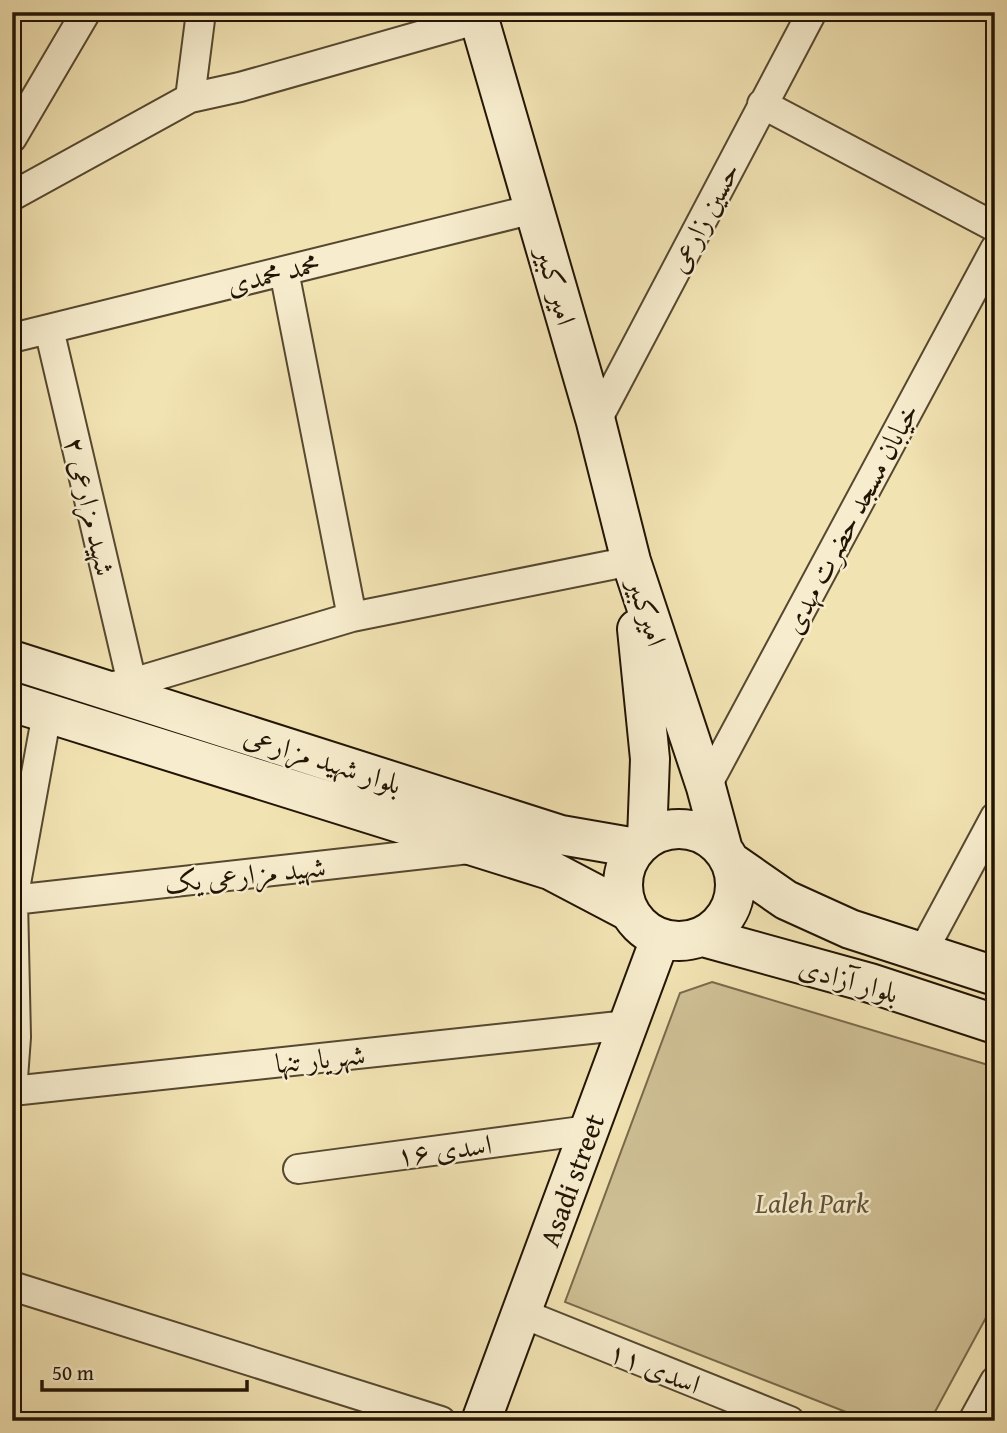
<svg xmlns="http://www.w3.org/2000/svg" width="1007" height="1433" font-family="'Gentium Book Plus',Amiri,serif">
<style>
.green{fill:#cfc095;stroke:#786a4c;stroke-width:2}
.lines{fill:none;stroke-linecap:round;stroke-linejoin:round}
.street-casing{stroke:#564830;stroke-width:32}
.secondary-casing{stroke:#221404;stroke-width:42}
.street{stroke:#f7edce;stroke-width:28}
.secondary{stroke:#f7edce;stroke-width:38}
.labels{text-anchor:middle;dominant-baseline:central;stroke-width:5;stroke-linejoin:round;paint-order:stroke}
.street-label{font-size:28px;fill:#221404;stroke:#f7edce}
.park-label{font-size:28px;font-style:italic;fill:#5f5037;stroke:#f7edce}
</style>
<rect width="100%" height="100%" fill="#f2e3b3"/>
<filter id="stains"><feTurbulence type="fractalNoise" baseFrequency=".00286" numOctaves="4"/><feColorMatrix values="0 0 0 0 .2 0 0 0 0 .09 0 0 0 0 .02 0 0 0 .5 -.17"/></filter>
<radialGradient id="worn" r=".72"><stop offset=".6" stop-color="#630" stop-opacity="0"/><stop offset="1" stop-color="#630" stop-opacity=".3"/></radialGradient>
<path class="green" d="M712,982L995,1067V1301L930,1421H869L565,1302L680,993Z"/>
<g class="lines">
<defs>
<path id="street" d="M190,98L201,12
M762,104L995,227
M12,138L86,12
M12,196L190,98L240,87L479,19L484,12
M284,271L352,617
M49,329L132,683
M12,338L534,209
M596,422L812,12
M105,687L132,683L352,617L631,561
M706,787L995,249
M13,900L469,849
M922,953L995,817
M12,1091L628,1025
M12,1092L16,1037L13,900L47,713
M298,1169L589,1130
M12,1286L441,1421
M521,1313L790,1421
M973,1421L995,1381"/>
<path id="secondary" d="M477,12L596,422L631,561L706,787L723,850
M637,629L650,759L647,839
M12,660L561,835L636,848
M12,702L550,870L628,911
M623 885a56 56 0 1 1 112 0a56 56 0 1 1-112 0Z
M730,861L786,900L850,929L995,976
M703,937L870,983L995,1024
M481,1421L660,939"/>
</defs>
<use href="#street" class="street-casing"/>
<use href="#secondary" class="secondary-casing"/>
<use href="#street" class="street"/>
<use href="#secondary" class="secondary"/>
</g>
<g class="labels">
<g class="street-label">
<text transform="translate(703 217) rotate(-62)">حسین زارعی</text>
<text transform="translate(273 273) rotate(-14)">محمد محمدی</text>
<text transform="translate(557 286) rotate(74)">امیر کبیر</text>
<text transform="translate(91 506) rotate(77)">شهید مزارعی ۲</text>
<text transform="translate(850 518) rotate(-62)">خیابان مسجد حضرت مهدی</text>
<text transform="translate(648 612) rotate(72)">امیرکبیر</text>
<text transform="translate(323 759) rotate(18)">بلوار شهید مزارعی</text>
<text transform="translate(245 874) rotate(-6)">شهید مزارعی یک</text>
<text transform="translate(849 979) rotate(16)">بلوار آزادی</text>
<text transform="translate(320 1058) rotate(-6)">شهریار تنها</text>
<text transform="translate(444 1149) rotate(-7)">اسدی ۱۶</text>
<text transform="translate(571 1180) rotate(-70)">Asadi street</text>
<text transform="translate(655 1367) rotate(22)">اسدی ۱۱</text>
</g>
<g class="park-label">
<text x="812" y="1202">Laleh Park</text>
</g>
</g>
<rect width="1007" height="1433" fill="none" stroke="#f2e3b3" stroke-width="42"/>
<rect x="14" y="14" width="979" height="1405" fill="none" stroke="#221404" stroke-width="3.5"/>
<rect x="21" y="21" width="965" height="1391" fill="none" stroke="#221404" stroke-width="2"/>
<path d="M42 1380v10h205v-10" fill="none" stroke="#221404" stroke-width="3.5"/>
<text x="52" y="1380" font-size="21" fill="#221404" stroke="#f7edce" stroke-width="5" paint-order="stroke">50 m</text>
<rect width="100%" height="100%" filter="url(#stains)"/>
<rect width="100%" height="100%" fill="url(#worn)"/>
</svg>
